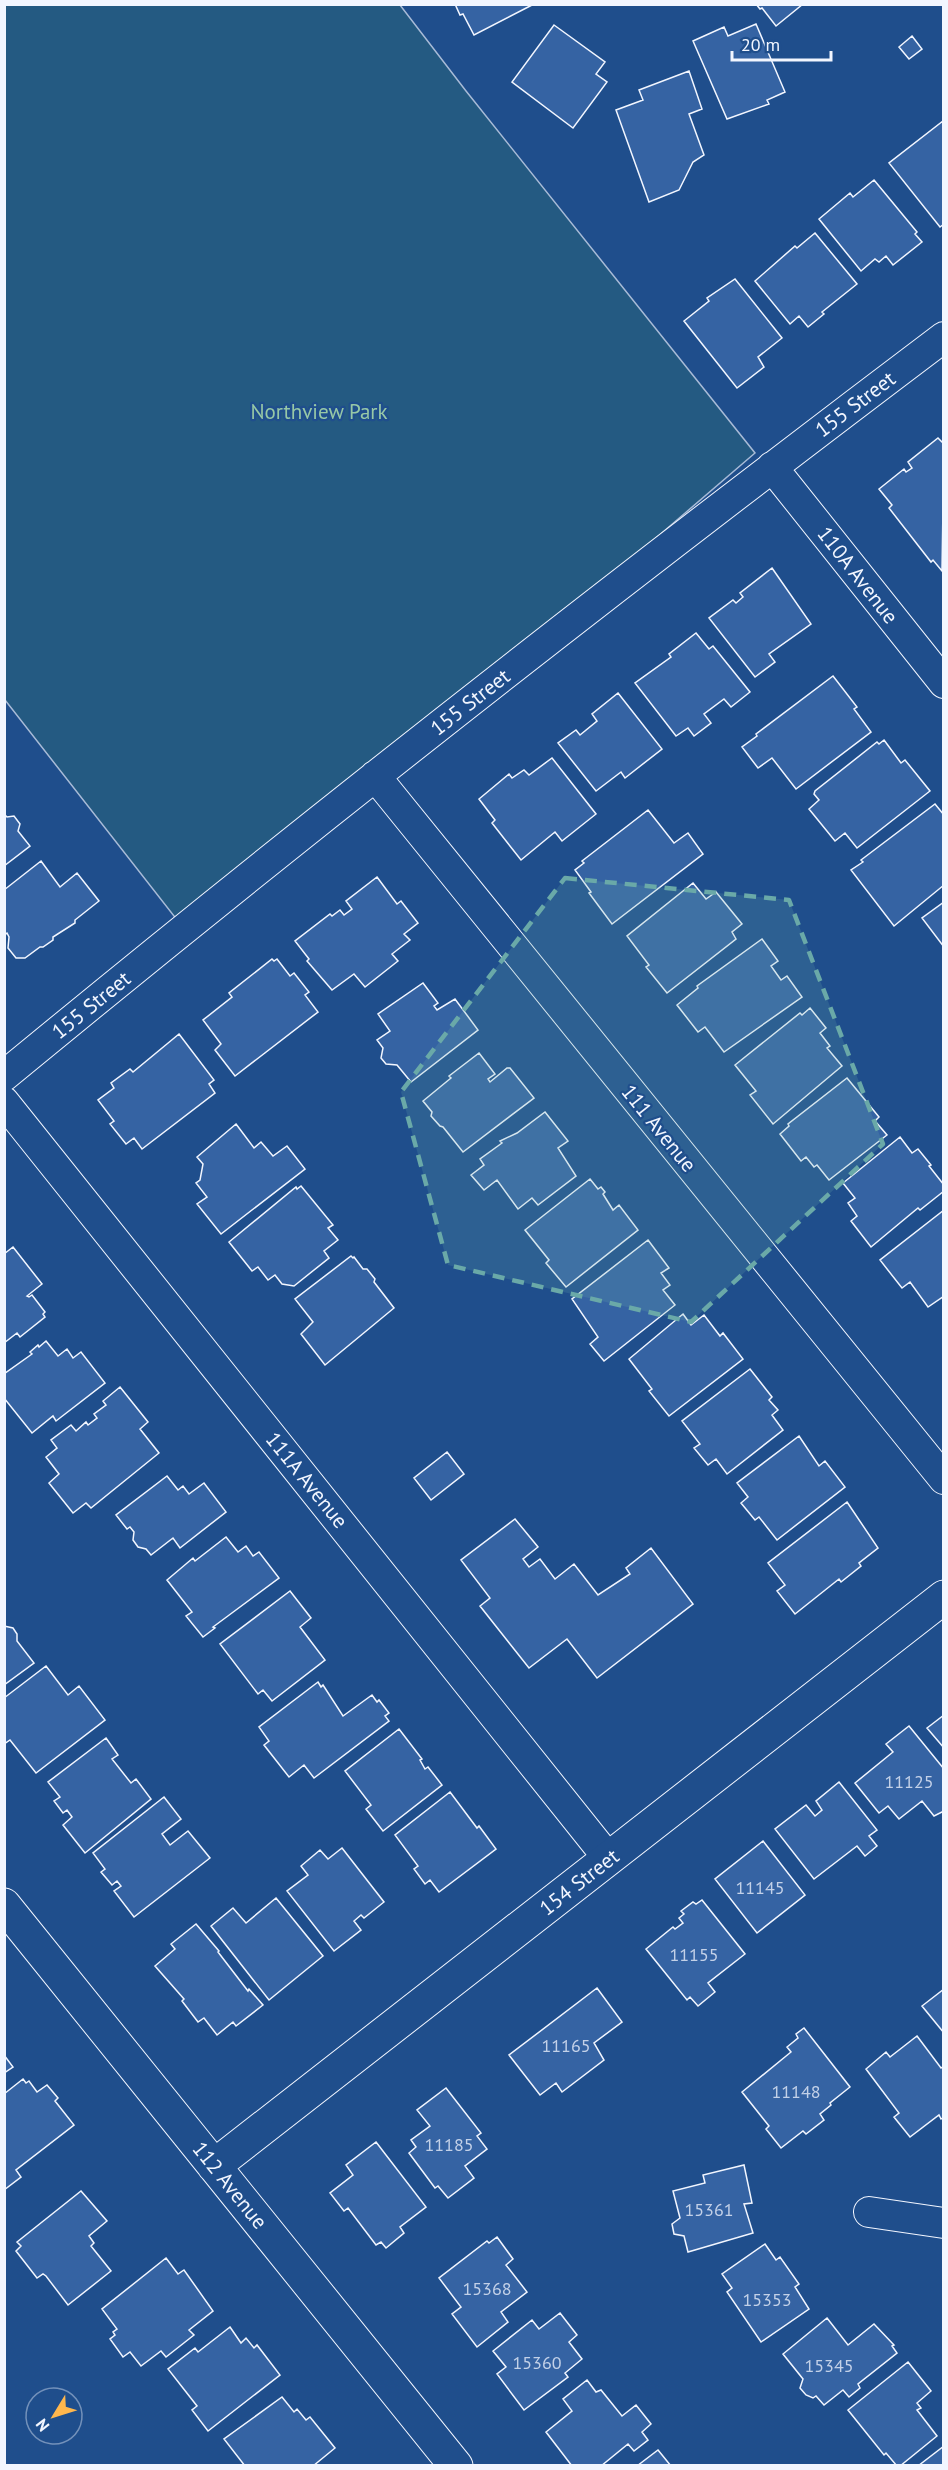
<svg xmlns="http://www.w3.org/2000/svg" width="948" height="2470" font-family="'PT Sans',sans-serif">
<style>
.green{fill:#245a82;stroke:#a8bbd7;stroke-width:1.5}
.building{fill:#3563a3;stroke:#f2f6ff;stroke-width:1.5}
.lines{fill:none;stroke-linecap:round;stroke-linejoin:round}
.minor-casing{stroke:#f2f6ff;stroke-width:32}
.tertiary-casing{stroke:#f2f6ff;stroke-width:35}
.minor{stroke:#1f4e8c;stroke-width:30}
.tertiary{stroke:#1f4e8c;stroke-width:33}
.marked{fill:#6aa9a8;fill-opacity:0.2;stroke:#6aa9a8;stroke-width:4.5;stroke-dasharray:12 8;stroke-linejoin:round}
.labels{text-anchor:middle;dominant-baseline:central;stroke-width:4.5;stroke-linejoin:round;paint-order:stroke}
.number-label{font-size:18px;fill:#c3d1e8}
.street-label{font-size:21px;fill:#f2f6ff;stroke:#1f4e8c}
.park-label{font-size:21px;fill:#97c8a6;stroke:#1f4e8c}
</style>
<rect width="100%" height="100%" fill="#1f4e8c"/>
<path class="green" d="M5,5H400L466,91L755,453L606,581L181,925L5,700Z"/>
<path class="building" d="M455,4H534L474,35L463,14L460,15Z
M756,4H803L776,26L762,8L760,9Z
M756,24L785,92L767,100L769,104L727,119L693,41L724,27L728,36Z
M554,25L605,62L596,74L607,82L573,128L512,82Z
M912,36L922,49L909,59L899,47Z
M689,71L702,109L689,114L704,155L693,162L679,190L649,202L616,110L643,100L639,90Z
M943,121L944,224L940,227L889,163Z
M874,180L917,232L915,234L922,242L893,265L886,256L879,262L875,259L861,271L819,219L850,193L853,197Z
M815,233L857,284L822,312L824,314L808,327L799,316L790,324L755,281L795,246L797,248Z
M735,279L782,338L758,357L764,367L737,388L684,321L709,301L707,298Z
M938,438L944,444L942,571L933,560L931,562L889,508L892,505L879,489L904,469L906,472L912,468L908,462Z
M772,568L811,624L769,654L775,662L755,677L709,618L733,600L736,603L743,597L740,593Z
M696,633L709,649L713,646L750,692L731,707L724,699L704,714L711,723L694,736L688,728L676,736L635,683L671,657L669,654Z
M833,676L857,707L854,709L871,732L796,789L772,758L758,768L742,747L757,736L756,734Z
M618,693L662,749L625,778L621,772L596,791L558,743L576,730L580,735L597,721L592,714Z
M884,740L901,763L905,760L930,791L857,848L845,833L835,841L809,809L819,800L814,794L815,791L877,742L879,744Z
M552,758L596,814L562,841L555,832L521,860L492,823L495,820L479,799L509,774L512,778L524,770L529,775Z
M935,804L944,815V885L894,926L851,870L863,862L861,860Z
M648,810L674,843L688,833L703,854L612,924L589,893L591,892L575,870L584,863L582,861Z
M4,814L7,817L14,816L20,824L18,831L30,846L4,866Z
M41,861L60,887L77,873L99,901L75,920V923L53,937V940L43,947H40L25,958H16L8,948L9,937L7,933L4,935V890Z
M377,877L397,904L401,901L418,923L404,934L410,940L392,954L398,961L365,987L354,974L332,990L307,961L309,959L295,941L330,914L332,916L340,910L344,915L352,909L346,901Z
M693,883L706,899L716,892L742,924L732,932L736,939L667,993L646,967L649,965L627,936Z
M944,902V947L922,918Z
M762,939L778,961L771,966L781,980L787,976L802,997L724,1052L705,1027L698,1032L677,1005L698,988L697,986Z
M272,959L274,961L277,959L290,976L294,973L309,992L305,995L318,1012L235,1076L215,1050L221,1044L203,1020L232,997L229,993Z
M423,983L438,1003L434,1006L437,1010L455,999L478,1030L411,1082L397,1065L386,1064L381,1058L383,1048L377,1040L390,1031L378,1014Z
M810,1008L826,1028L820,1033L830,1046L827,1048L842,1066L773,1124L750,1095L756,1091L735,1065L800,1013L802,1015Z
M179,1034L214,1080L209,1084L215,1093L142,1149L134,1138L126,1144L110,1124L114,1121L98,1100L114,1088L111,1083L130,1069L133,1072Z
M479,1053L495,1074L488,1079L490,1082L507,1068H510L534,1098L463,1152L443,1127L440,1126L431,1116L432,1112L423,1101L451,1078L449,1076Z
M847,1078L879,1117L875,1121L887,1135L829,1180L817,1165L814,1167L806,1157L801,1161L780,1134L789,1126L788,1124Z
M545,1112L568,1141L558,1148L576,1176L538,1205L532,1198L518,1209L497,1180L484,1190L471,1175L484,1165L480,1159L502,1143L500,1141L517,1133Z
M236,1124L254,1148L261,1142L273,1156L287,1146L305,1169L221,1234L197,1204L207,1197L196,1183L200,1180L203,1164L197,1157Z
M900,1137L912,1153L918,1149L931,1165L929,1166L944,1185V1191L920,1210L918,1208L871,1247L851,1221L857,1216L848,1203L855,1198L843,1183Z
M590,1179L598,1189L601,1187L605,1192L603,1194L613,1210L619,1205L638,1230L566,1287L546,1263L549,1260L525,1230Z
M301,1186L333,1225L328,1228L338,1240L324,1251L329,1258L294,1286L282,1284L275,1275L268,1280L258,1267L252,1271L229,1242L296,1187L297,1189Z
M944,1210V1296L928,1307L910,1282L902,1288L880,1260Z
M648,1240L669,1268L661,1273L670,1285L663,1290L675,1305L604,1361L590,1344L598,1337L572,1299Z
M13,1247L42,1284L27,1296L29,1297L32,1295L45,1312L43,1314L45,1317L20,1337L17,1333L4,1343V1254Z
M351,1256L353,1258L354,1257L363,1269H367L375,1279L374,1282L394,1308L325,1365L301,1334L313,1322L295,1299Z
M683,1314L691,1325L704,1315L720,1336L723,1333L743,1359L669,1416L649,1391L652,1389L629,1359Z
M46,1341L58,1356L67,1349L73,1358L81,1352L105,1383L56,1421L53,1416L32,1433L4,1398V1374L32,1354L30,1352L38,1345L39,1347Z
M750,1369L772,1397L769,1400L778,1410L772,1415L783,1430L727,1474L716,1459L708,1465L694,1448L700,1444L682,1421Z
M120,1387L148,1422L140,1429L159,1453L91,1508L86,1503L73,1513L49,1483L59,1474L46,1457L57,1448L51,1440L71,1425L76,1431L86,1422L88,1425L97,1418L94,1414L106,1405L103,1401Z
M799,1436L819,1466L825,1461L845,1487L777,1540L759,1517L755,1520L741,1503L748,1497L737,1483Z
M447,1452L464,1474L431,1500L414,1478Z
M167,1476L178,1490L183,1486L189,1494L204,1483L226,1512L180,1548L173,1538L151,1555L146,1549L138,1547L133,1540L134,1532L130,1527L127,1529L116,1515Z
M847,1502L878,1548L859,1563L861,1566L841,1582L839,1579L795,1614L777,1591L785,1585L768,1563Z
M515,1519L538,1547L523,1559L529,1567L540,1559L555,1579L574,1564L598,1595L630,1574L626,1568L651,1548L693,1604L597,1678L567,1639L529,1668L480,1606L490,1598L461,1560Z
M226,1537L238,1552L246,1546L253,1556L259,1552L279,1578L213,1627L215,1628L203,1637L186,1616L192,1612L167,1580L193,1558L195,1561Z
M290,1591L311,1618L300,1627L325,1660L272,1701L263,1690L258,1694L220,1644Z
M4,1626L13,1628L17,1634V1641L34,1663L4,1685Z
M46,1666L68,1695L79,1686L105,1720L36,1773L10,1740L4,1744V1698Z
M318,1682L321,1687L323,1685L343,1716L372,1695L377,1702L379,1700L389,1713L385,1716L389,1721L314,1778L304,1765L289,1777L264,1745L269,1741L259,1727Z
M944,1715V1748L927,1728Z
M909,1726L944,1769V1811L934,1816L922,1801L899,1819L888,1806L879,1813L855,1783L893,1752L886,1744Z
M399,1729L422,1759L420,1760L425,1769L428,1767L442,1785L383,1831L366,1809L371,1805L345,1771Z
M106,1738L118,1755L112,1759L131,1783L136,1779L151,1799L85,1853L63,1825L72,1817L67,1810L63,1813L54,1801L60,1797L48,1782Z
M839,1782L877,1830L869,1836L877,1846L865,1856L857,1846L814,1879L775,1829L806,1805L815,1816L822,1810L816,1801Z
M450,1792L477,1828L479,1826L496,1849L439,1892L430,1880L425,1884L414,1869L418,1866L395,1835Z
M164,1797L181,1819L162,1834L170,1845L188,1831L210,1858L134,1917L114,1891L121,1886L117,1881L112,1885L101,1872L105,1869L93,1853Z
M763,1841L805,1895L757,1933L715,1879Z
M342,1848L384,1902L364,1918L361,1915L354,1921L361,1930L334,1951L287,1891L308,1875L301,1866L320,1850L328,1859Z
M276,1898L323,1956L269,2000L211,1926L233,1908L246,1923Z
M702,1900L745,1954L708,1983L715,1992L698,2006L690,1997L687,2000L646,1949L673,1927L675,1929L683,1923L679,1918L684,1914L681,1911L693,1902L696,1904Z
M196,1924L219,1951L218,1952L248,1991L249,1989L263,2005L236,2026L233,2022L217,2035L204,2018L198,2022L182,2001L184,1999L155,1966L175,1949L171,1944Z
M597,1988L622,2022L594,2043L604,2060L562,2092L556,2083L540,2095L509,2055Z
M944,1989V2033L922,2006Z
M804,2028L850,2087L830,2103L831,2105L820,2114L824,2120L806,2134L803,2131L781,2148L766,2129L769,2126L742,2092L791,2052L787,2047L798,2038L796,2034Z
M917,2036L941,2068L944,2066V2117L941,2119L939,2115L910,2137L894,2117L899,2113L866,2069L886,2052L890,2057Z
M4,2055L13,2067L4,2073Z
M23,2079L26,2083L29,2081L37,2092L47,2085L58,2098L55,2101L74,2125L16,2170L21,2177L4,2190V2094Z
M446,2088L481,2133L477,2136L487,2149L465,2166L474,2178L448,2198L438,2186L435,2188L409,2153L416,2147L411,2140L430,2126L417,2110Z
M376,2142L426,2207L400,2227L404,2233L386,2248L381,2242L376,2245L348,2208L344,2211L330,2193L353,2175L346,2165Z
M744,2165L752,2203L744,2204L753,2233L688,2252L684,2236L674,2234L672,2224L680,2218L673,2191L705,2183L703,2175Z
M81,2191L107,2221L89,2236L94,2243L91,2246L111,2271L68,2305L46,2276L43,2274L37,2278L16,2251L21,2246L17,2242Z
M497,2237L513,2259L506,2265L527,2292L501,2312L508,2322L477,2347L452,2314L461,2307L439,2278L487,2241L489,2243Z
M765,2244L776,2260L780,2257L799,2284L795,2287L809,2309L761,2342L727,2292L732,2288L722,2274Z
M166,2258L178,2274L184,2270L213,2311L189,2330L194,2335L166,2357L161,2351L141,2366L130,2352L123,2357L110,2339L115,2335L113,2332L117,2329L102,2309Z
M560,2313L577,2335L569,2342L582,2359L565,2373L568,2377L524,2410L497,2374L506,2367L493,2351L532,2320L539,2329Z
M827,2318L848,2345L874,2324L894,2345L892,2346L897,2353L858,2384L860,2388L849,2397L843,2390L824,2405L816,2396L813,2398L806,2395L800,2388L803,2379L783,2354Z
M230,2327L241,2343L246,2338L254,2348L257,2345L280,2375L208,2431L192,2410L197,2406L168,2369L195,2348L198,2352Z
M908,2362L931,2391L917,2403L921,2408L917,2410L937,2436L900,2466H897L886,2453L884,2455L848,2410Z
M587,2380L596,2392L601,2390L622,2416L636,2405L651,2424L642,2432L648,2440L634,2451L628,2444L601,2466H572L546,2432L572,2411L563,2399Z
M282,2397L294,2412L297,2409L306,2420L310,2417L335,2448L313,2466H245L224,2439Z
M944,2446V2466H918Z
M658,2450L671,2466H637Z"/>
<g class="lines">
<defs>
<path id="minor" d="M772,467L944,683
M375,776L944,1479
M4,1076C312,822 626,577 944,337
M4,1102L609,1859
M869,2212L944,2223"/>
<path id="tertiary" d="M4,1905L456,2466
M214,2166L944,1597"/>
</defs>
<use href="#minor" class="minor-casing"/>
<use href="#tertiary" class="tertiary-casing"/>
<use href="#minor" class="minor"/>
<use href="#tertiary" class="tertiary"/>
</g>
<path class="marked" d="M565,878L789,900L883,1144L691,1322L448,1265L401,1092Z"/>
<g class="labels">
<g class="number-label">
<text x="909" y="1781">11125</text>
<text x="760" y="1887">11145</text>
<text x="694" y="1954">11155</text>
<text x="566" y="2045">11165</text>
<text x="796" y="2091">11148</text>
<text x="449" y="2144">11185</text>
<text x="709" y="2209">15361</text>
<text x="487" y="2288">15368</text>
<text x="767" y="2299">15353</text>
<text x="537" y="2362">15360</text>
<text x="829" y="2365">15345</text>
</g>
<g class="street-label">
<text transform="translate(855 404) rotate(-37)">155 Street</text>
<text transform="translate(858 575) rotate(52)">110A Avenue</text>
<text transform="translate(470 702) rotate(-38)">155 Street</text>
<text transform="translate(91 1005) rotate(-39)">155 Street</text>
<text transform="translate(659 1128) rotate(51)">111 Avenue</text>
<text transform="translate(307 1480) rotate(51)">111A Avenue</text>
<text transform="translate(579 1882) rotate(-38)">154 Street</text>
<text transform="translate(230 2185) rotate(51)">112 Avenue</text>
</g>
<g class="park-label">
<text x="319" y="411">Northview Park</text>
</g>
</g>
<rect width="948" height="2470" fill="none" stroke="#f2f6ff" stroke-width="12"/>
<g transform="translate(54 2416) rotate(232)"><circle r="28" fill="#1f4e8c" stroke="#7391ba" stroke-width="1.5"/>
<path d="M0-4.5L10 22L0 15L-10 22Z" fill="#ffb74d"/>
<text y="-9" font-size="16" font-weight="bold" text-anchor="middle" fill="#f2f6ff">N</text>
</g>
<path d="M732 51v9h99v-9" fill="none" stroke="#f2f6ff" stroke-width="3"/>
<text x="741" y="51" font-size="18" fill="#f2f6ff" stroke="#1f4e8c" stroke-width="4.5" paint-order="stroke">20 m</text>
</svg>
